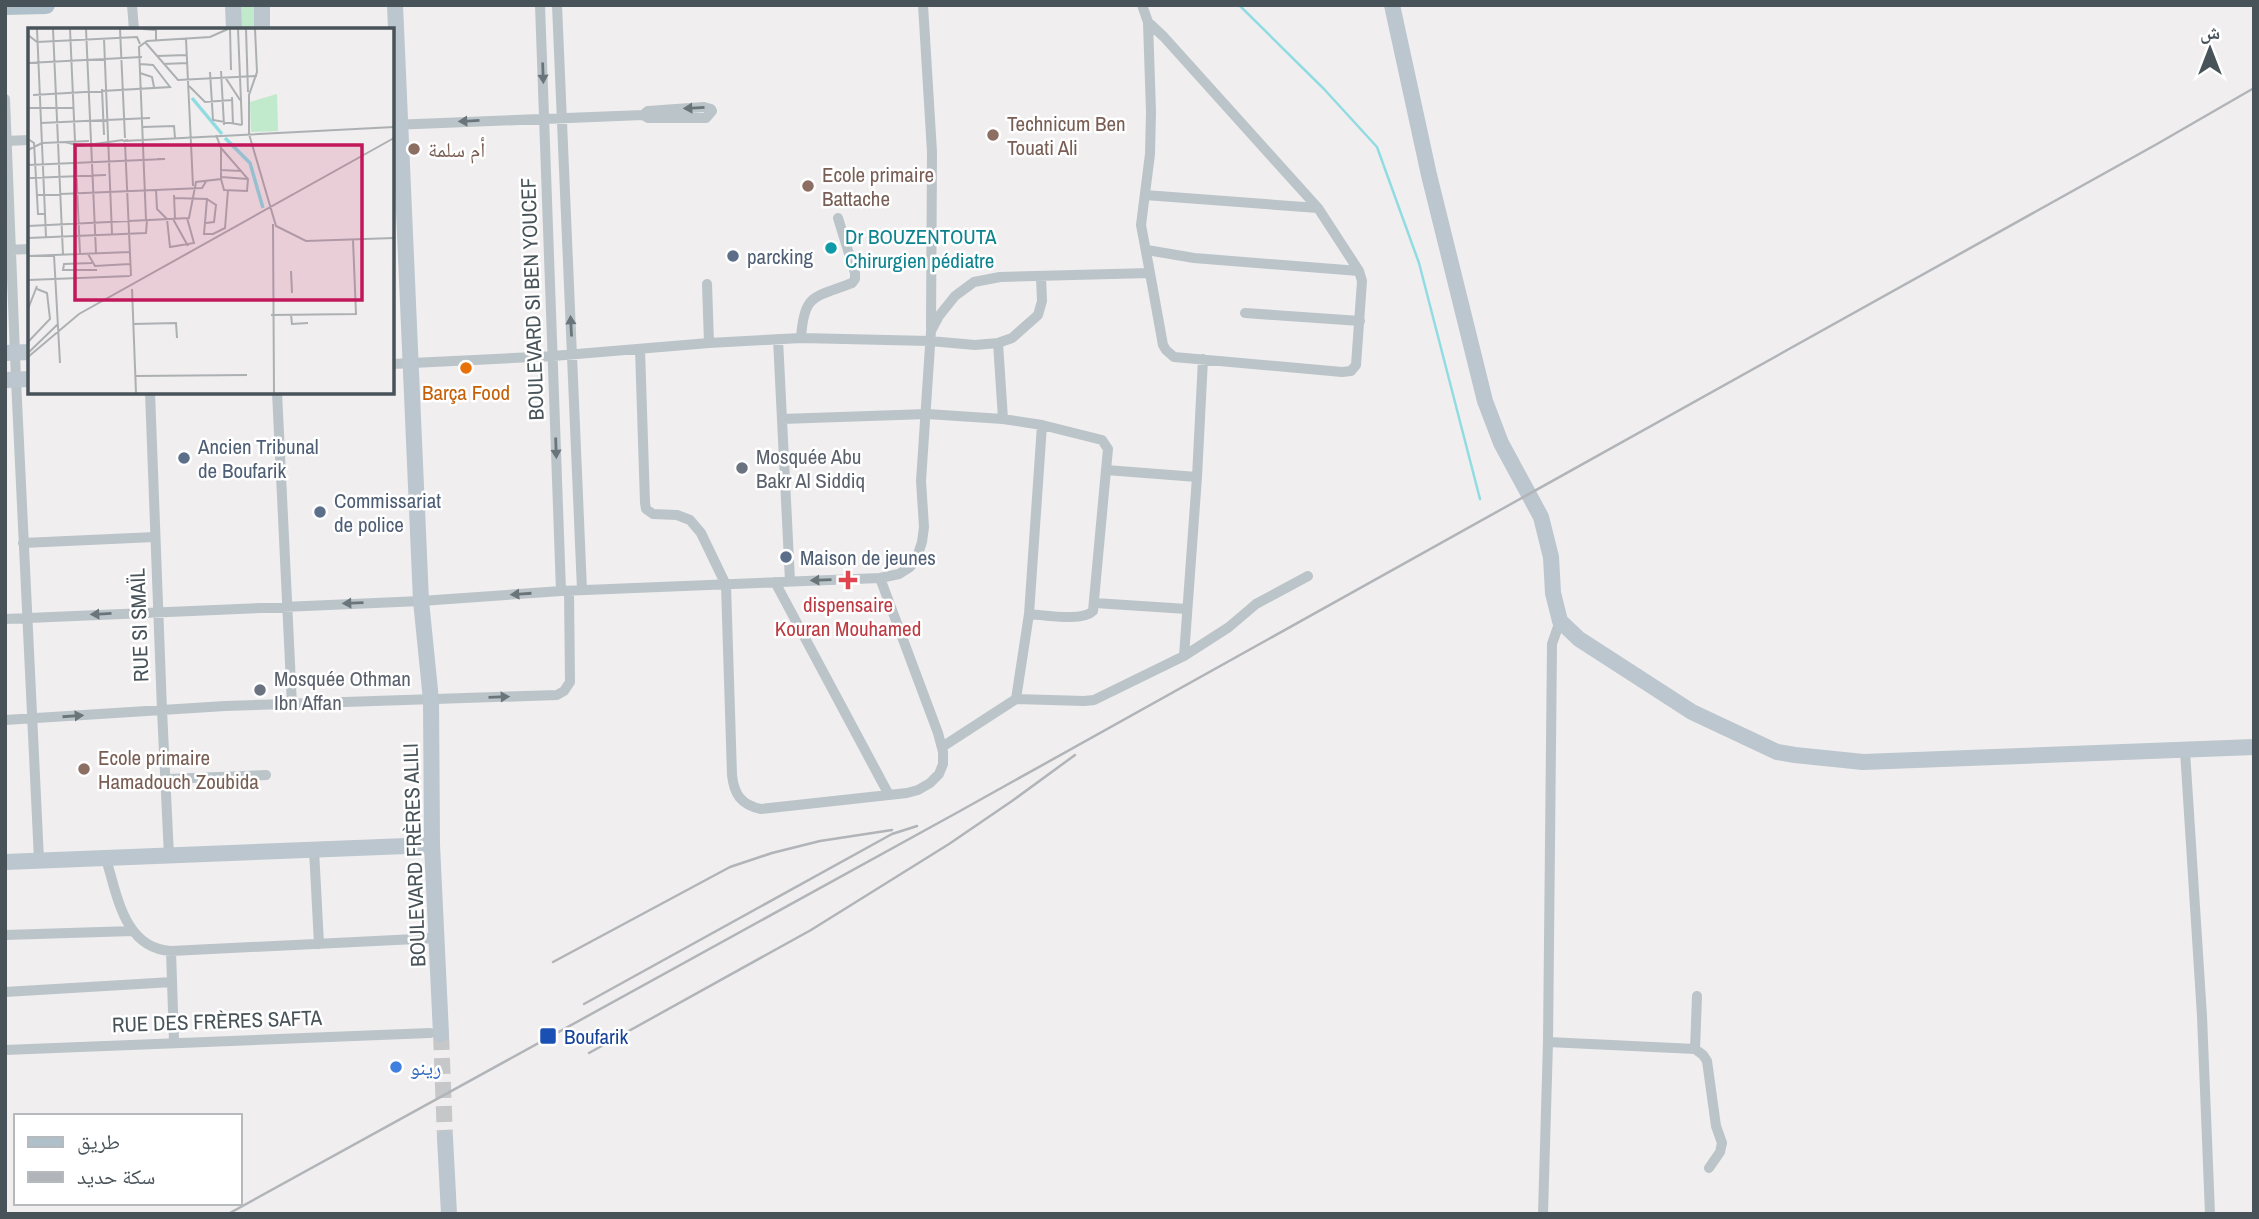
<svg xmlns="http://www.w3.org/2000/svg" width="2259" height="1219" font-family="'Archivo Narrow','Noto Naskh Arabic',sans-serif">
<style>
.green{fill:#c0eacb}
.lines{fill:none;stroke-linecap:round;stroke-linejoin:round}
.stream{stroke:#91dce3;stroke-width:2.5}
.secondary-tunnel{stroke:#c6c7c9;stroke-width:16;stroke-dasharray:16 8;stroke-linecap:butt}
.street{stroke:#bbc4c9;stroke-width:10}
.secondary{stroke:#bbc6ce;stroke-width:16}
.primary{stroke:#b0c0ca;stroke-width:18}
.rail{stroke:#b1b4b8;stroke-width:2.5}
.oneway{fill:#6a757b}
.education-dot{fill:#8d6e63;stroke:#fff;stroke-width:2.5}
.culture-dot{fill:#0f9aa8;stroke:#fff;stroke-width:2.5}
.service-dot{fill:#5c6f8a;stroke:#fff;stroke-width:2.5}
.food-dot{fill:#e8710a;stroke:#fff;stroke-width:2.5}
.worship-dot{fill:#6b7280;stroke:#fff;stroke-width:2.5}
.health-dot{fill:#e0444e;stroke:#fff;stroke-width:2.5}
.transit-dot{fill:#1a4fb4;stroke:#fff;stroke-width:2.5}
.shop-dot{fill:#3f7fe0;stroke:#fff;stroke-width:2.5}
.labels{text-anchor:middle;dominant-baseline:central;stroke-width:5;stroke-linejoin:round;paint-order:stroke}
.education-label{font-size:21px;fill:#785e54;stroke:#fff;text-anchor:start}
.culture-label{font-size:21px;fill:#0d838f;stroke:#fff;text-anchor:start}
.service-label{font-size:21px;fill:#4e5e75;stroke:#fff;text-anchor:start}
.street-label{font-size:21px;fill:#485359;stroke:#fff}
.food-label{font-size:21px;fill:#c56008;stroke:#fff}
.worship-label{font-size:21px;fill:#5b616d;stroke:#fff;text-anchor:start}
.health-label{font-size:21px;fill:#be3a42;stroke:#fff}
.transit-label{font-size:21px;fill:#164399;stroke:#fff;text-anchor:start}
.shop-label{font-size:21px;fill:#366cbe;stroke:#fff;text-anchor:start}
.inset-river{fill:none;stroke:#91dce3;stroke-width:3.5}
.inset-road{fill:none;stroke:#adb0b2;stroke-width:2}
.view{fill:#c2185b;fill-opacity:0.15;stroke:#c2185b;stroke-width:3.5}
.inset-edge{fill:none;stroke:#485359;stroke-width:3.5}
</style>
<rect width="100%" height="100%" fill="#f0eeee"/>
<path class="green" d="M240,5H257L258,30H241Z"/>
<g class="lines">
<path class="stream" d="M1239,5L1324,89L1377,147L1419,263L1480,499"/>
<path class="secondary-tunnel" d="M441,1034L445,1138"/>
<path class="street" d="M132,5L134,30
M540,5L561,591
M557,5L582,590
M923,5L932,152L931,328
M1148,22L1164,37L1318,208L1359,271L1362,281L1356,365L1351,371L1342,372L1174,357L1166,350L1163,345L1150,273
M5,99L16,380L39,860
M392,125L643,115L648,118H706L712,111L711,109L704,107L648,111L643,115
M5,141L30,140
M1145,195L1318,208
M5,250L30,249
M1147,250L1194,258L1359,271
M707,284L709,343
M1245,313L1360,321
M801,338C804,293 814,298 852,283L855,279V273L838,218
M778,339L790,581
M998,343L1003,419
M640,349L645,503L646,509L653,514L677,515L690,520L701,533L726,585L732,775C734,794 741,805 761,809L907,793L918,790L930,783L939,774L943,764V752L938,733L880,578
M392,364L553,356L709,343L801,338L930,341L975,345L998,343L1012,338L1038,315L1042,301L1041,277
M150,392L162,710L169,856
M277,392L292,705
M782,419L927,414L1003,419L1042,425L1029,614L1016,699L1084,701L1094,700L1184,656L1197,477L1203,359
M1106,470L1197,477
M23,543L155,537
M775,582L889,795
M1095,603L1187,609
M1029,614C1045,615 1082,622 1093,611L1106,470L1108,449L1102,440L1042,425
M5,619L421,601L561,591L880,578L899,574L910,567L916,560L922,542L924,527L921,481L931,331L939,316L955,296L974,282L1000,277L1150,273L1141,225L1150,154L1151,112L1148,22L1142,5
M1184,656L1229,627L1256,604L1308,576
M5,720L225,706L557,695L564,691L570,682L569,591
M942,747L1016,699
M2185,751L2202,1016L2210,1214
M167,779L266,775
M314,850L319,944
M106,859C117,894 124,949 171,951L436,938
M5,935L133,931
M171,951L174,1042
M5,992L172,982
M1548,1042L1695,1049L1703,1055L1707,1061L1716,1126L1722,1143L1720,1152L1709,1168
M1695,1049L1697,996
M5,1050L430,1033
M1543,1214L1548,1042L1552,644L1560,621"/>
<path class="secondary" d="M233,5L234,30
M262,5V30
M395,5L421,601L431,700L432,845L441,1034
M1392,5L1429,175L1485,401L1501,443L1541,517L1551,557L1553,593L1560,621L1579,639L1692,712L1777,752L1795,755L1863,762L2254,747
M5,353L30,352
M5,380L30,379
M5,862L432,845
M445,1138L449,1214"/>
<path class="primary" d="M5,6L46,5"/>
<path class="rail" d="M553,962L730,867L772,853L820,841L892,830
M584,1004L892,834L917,826
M589,1053L811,930L949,844L1012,801L1075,755
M228,1214L960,811L2157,144L2254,88"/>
</g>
<defs><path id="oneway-solid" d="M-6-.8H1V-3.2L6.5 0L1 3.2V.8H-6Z" transform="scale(1.75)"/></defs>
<g class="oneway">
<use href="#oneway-solid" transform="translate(543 73) rotate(88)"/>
<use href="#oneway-solid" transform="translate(694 108) rotate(177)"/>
<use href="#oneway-solid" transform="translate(469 121) rotate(177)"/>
<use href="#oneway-solid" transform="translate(571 326) rotate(-93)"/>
<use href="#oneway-solid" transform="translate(556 448) rotate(88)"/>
<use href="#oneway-solid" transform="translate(821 580) rotate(178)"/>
<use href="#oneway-solid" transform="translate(521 594) rotate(176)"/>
<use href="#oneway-solid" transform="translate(353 603) rotate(178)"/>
<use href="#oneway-solid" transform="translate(101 614) rotate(177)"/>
<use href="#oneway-solid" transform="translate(499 697) rotate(-2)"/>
<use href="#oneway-solid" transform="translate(73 716) rotate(-4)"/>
</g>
<g class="education-dot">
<circle cx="993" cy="135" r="7"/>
<circle cx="414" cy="149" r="7"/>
<circle cx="808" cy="186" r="7"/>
<circle cx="84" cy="769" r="7"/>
</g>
<circle class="culture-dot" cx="831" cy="248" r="7"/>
<g class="service-dot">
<circle cx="733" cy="256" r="7"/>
<circle cx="184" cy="458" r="7"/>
<circle cx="320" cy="512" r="7"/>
<circle cx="786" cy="557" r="7"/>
</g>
<circle class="food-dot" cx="466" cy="368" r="7"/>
<g class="worship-dot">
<circle cx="742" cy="468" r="7"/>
<circle cx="260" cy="690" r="7"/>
</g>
<path class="health-dot" d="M844.5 569.5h7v7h7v7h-7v7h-7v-7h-7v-7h7z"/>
<rect class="transit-dot" x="539" y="1027" width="18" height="18" rx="3.5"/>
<circle class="shop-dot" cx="396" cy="1067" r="7"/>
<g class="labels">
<g class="education-label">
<text x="1007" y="123">Technicum Ben<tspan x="1007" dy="24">Touati Ali</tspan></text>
<text x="428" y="149">أم سلمة</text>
<text x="822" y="174">Ecole primaire<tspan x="822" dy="24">Battache</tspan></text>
<text x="98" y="757">Ecole primaire<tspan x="98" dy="24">Hamadouch Zoubida</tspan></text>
</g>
<g class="culture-label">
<text x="845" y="236">Dr BOUZENTOUTA<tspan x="845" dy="24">Chirurgien pédiatre</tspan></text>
</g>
<g class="service-label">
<text x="747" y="256">parcking</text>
<text x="198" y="446">Ancien Tribunal<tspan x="198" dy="24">de Boufarik</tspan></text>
<text x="334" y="500">Commissariat<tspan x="334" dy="24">de police</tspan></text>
<text x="800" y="557">Maison de jeunes</text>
</g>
<g class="street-label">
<text transform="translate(532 299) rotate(-92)">BOULEVARD SI BEN YOUCEF</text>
<text transform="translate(139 625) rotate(-92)">RUE SI SMAÏL</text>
<text transform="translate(414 855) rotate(-92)">BOULEVARD FRÈRES ALILI</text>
<text transform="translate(217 1021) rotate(-2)">RUE DES FRÈRES SAFTA</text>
</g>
<g class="food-label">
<text x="466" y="392">Barça Food</text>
</g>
<g class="worship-label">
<text x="756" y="456">Mosquée Abu<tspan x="756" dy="24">Bakr Al Siddiq</tspan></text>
<text x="274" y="678">Mosquée Othman<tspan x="274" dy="24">Ibn Affan</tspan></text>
</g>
<g class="health-label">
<text x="848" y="604">dispensaire<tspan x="848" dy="24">Kouran Mouhamed</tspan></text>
</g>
<g class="transit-label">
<text x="564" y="1036">Boufarik</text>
</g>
<g class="shop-label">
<text x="410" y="1067">رينو</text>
</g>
</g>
<g transform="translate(28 28)">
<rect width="366" height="366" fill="#f0eeee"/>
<path d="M249,66L250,103L223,104L222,74Z" fill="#c0eacb"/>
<path class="inset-river" d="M164,70L194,106M197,110L222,135L235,180"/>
<path class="inset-road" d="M9,1L18,209M25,1L35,227M42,1L52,226M58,1L68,225M92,1L97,110M115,1L128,2V13M202,1L203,42M210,1L214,97M218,1L220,64M0,7L9,14L109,9L112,16M76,11L84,206M158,11L165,158M117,14L150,52L229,48M129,28L159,27M0,35L114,29M136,36L159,35M193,43L196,97M182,44L185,92L214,97M112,45L124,49L126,59M197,49L212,72M161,58L177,74L204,72M74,61L76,107M5,67L142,59L125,37L112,36M204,69L205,97M0,80H45M13,95L122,90M115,99L146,98L147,110M221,106V67L229,44L227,1M221,106L248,198L278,213L366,210M0,111L6,115L10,186H17M100,112L95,113L366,99M37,114L52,118L95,112M97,115L103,248M0,122L14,115L61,113M0,137L137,131H129M192,142L214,143M193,149L220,151M2,150L78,147M193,151L196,162L219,163L220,151L193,120M128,161L129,181L139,191L142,219L166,215L159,190M9,167L174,160L179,152M146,167L147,191M146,170L179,171L176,206H185L197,200L200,162M145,191L160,218M118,192L111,19L119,13L182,9L200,1M178,195L186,194L188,177L179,171M245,196L246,365M0,198L161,190L168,154L193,151V120L188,107M0,210L118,205L119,192M60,226L67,238L102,236M26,227L32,335M0,228L102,224M64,235L36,236L35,242H69M263,243L264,265M0,252L102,248M104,261L108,365M0,281L9,258M243,287L328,286L325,212M263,287L264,296L280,295M105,296L148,295L149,310M0,314L22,291L19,265L9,261M0,325L30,296M0,329L51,286L366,110M107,348L219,347"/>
<path class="view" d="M47,117H334V272H47Z"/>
<rect width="366" height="366" class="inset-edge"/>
</g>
<rect width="2259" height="1219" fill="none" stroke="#485359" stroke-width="14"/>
<rect x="14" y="1114" width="228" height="91" fill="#ffffff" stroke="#b6babd" stroke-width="2"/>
<rect x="28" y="1137" width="35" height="10" fill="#b0c0ca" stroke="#b6babd" stroke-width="2"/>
<text x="77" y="1149" font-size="21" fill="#485359">طريق</text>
<rect x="28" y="1172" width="35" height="10" fill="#b1b4b8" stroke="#b6babd" stroke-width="2"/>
<text x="77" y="1184" font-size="21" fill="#485359">سكة حديد</text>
<g transform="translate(2210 49)" stroke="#ffffff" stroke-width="5" paint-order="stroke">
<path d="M0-5L12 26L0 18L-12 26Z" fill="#485359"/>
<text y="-10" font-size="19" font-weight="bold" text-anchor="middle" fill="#485359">ش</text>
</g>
</svg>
